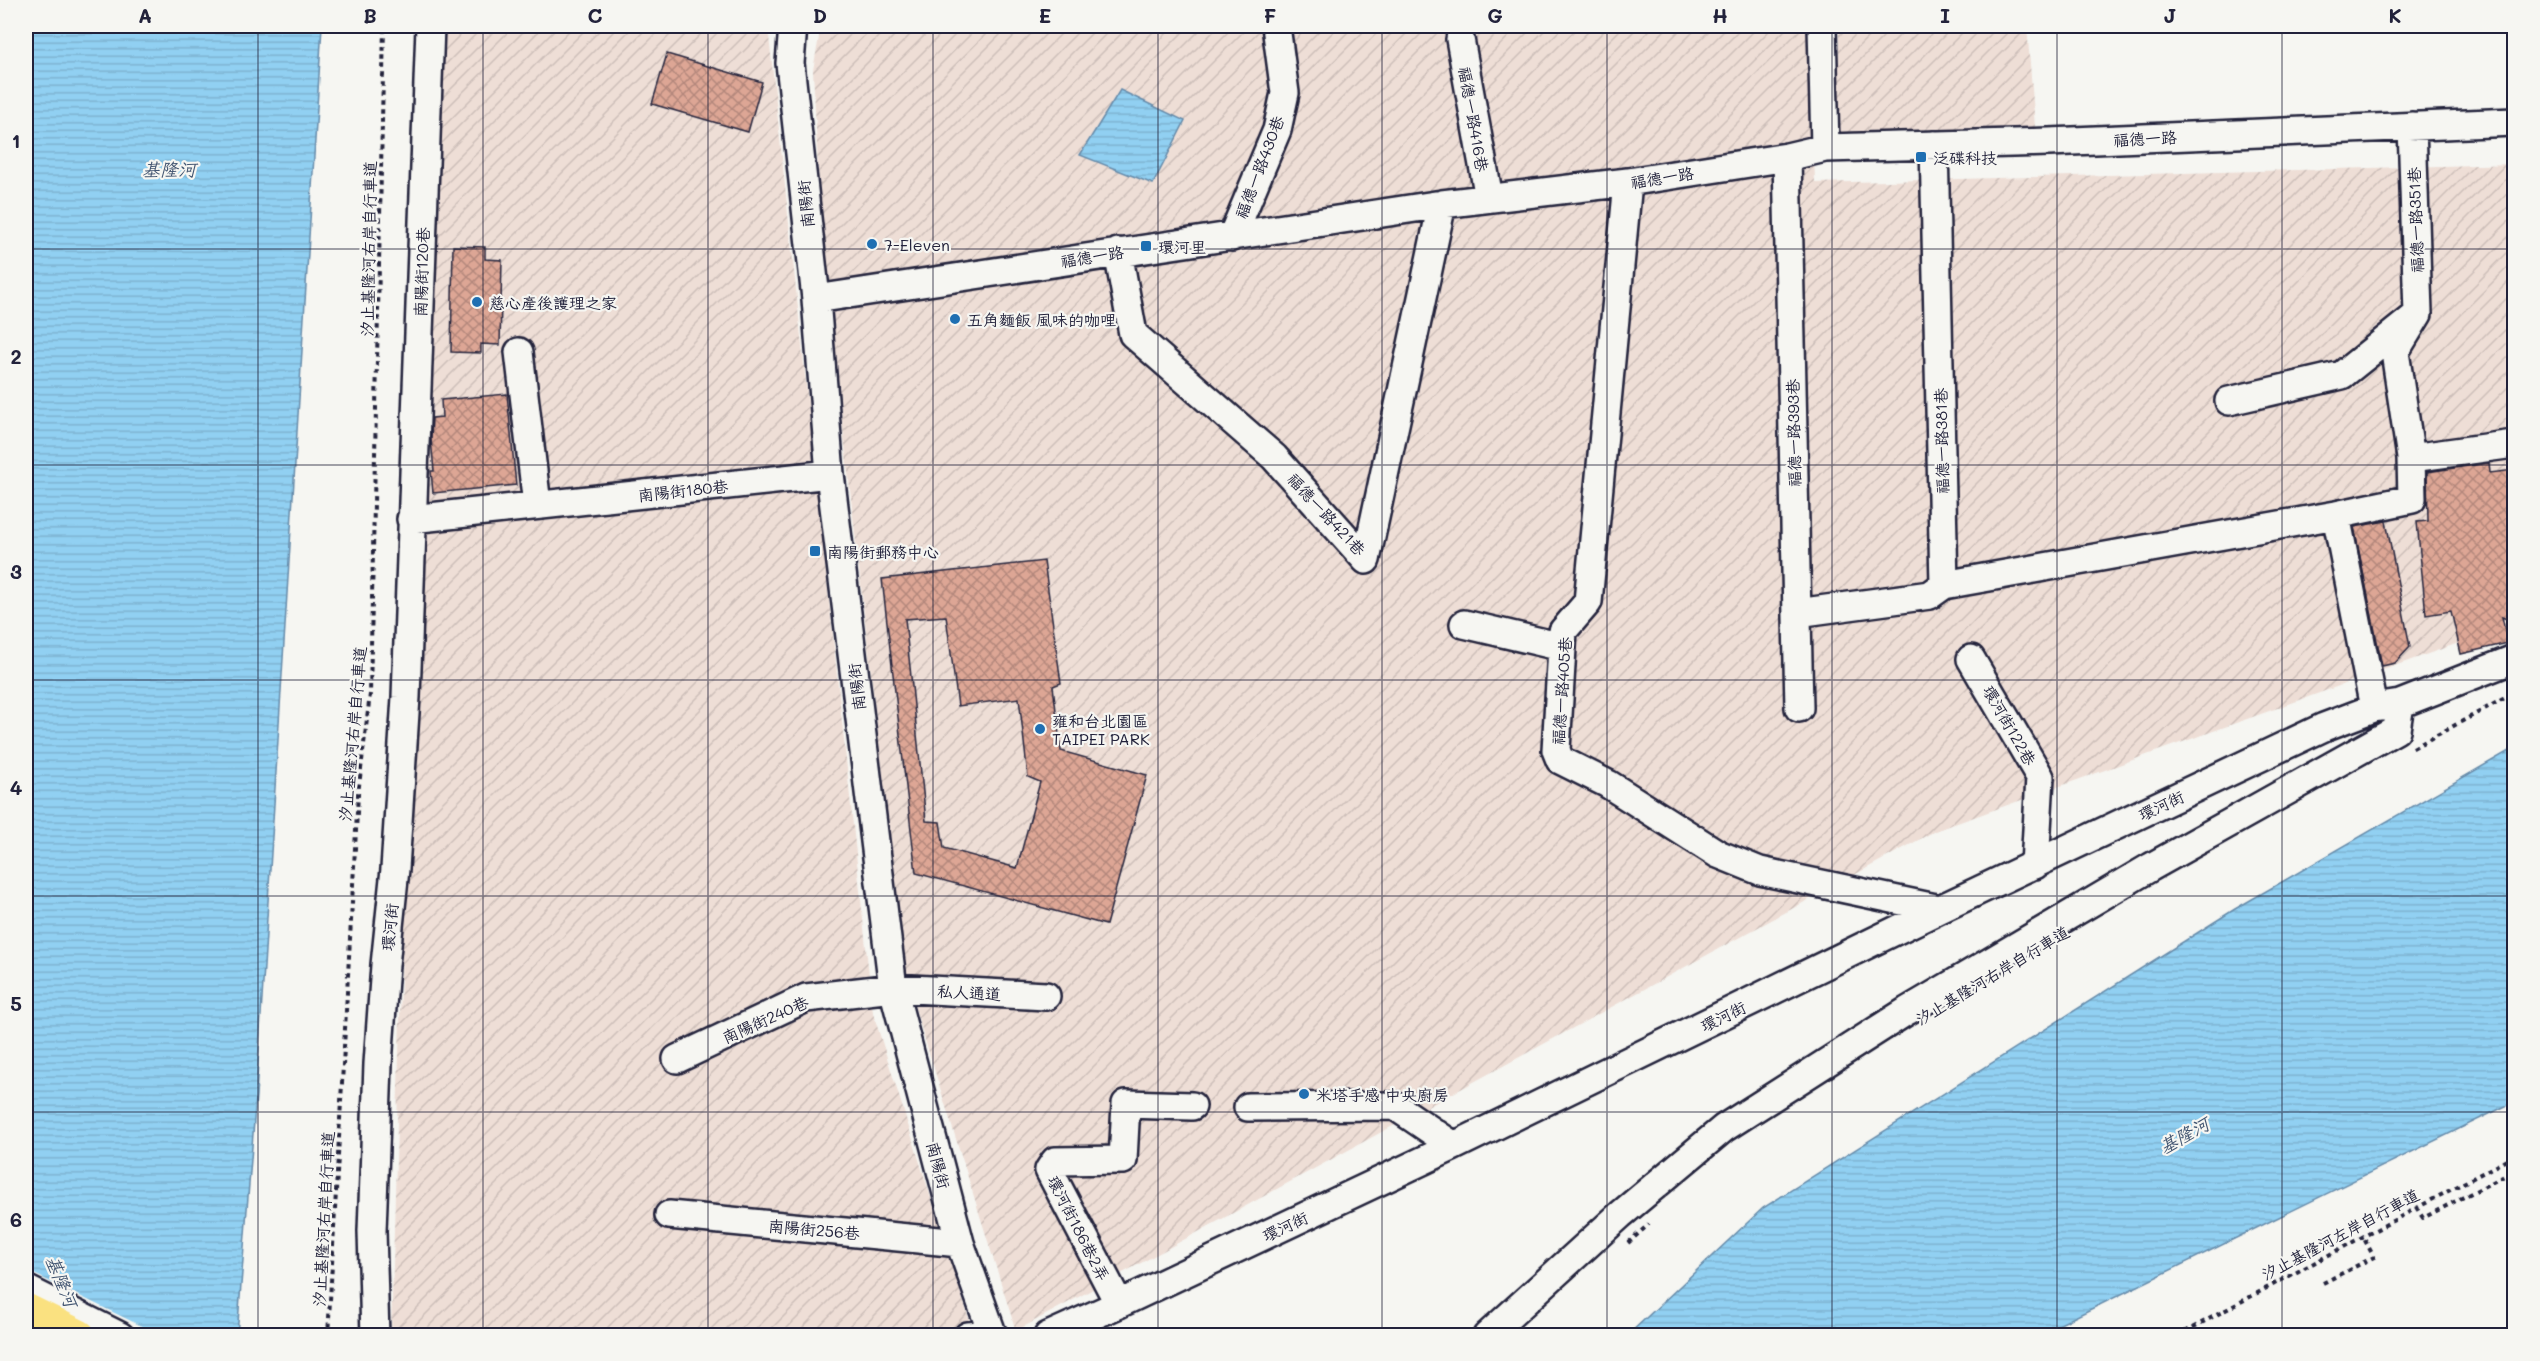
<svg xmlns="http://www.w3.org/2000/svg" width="2540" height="1361" font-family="Mali,'LXGW WenKai TC',sans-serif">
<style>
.industrial{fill:url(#industrial-furrows)}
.water{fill:url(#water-rules);stroke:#658aa9;stroke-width:1.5}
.pier{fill:#f6f6f2}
.building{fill:url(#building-cross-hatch);stroke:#22223b;stroke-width:1.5;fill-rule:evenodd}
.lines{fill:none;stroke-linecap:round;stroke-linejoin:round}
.minor-casing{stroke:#22223b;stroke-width:32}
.major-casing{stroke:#22223b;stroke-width:38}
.path{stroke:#22223b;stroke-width:4;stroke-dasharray:4.5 4.5;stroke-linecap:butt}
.minor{stroke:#f6f6f2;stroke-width:27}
.major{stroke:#fae180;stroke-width:33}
.grid{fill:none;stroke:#22223b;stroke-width:1.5;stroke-opacity:0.55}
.poi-dot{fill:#1f6fb2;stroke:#f6f6f2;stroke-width:2}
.labels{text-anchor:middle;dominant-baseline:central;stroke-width:4.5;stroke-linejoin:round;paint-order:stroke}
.street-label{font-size:16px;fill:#22223b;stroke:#f6f6f2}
.poi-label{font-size:16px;fill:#22223b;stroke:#f6f6f2;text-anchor:start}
.water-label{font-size:18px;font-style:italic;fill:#435672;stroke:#f6f6f2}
.neatline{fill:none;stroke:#22223b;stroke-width:2}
.grid-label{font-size:20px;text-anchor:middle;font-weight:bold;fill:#22223b}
</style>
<defs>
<pattern id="industrial-furrows" width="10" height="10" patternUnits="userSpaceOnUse" patternTransform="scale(1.5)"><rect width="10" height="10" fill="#eeded6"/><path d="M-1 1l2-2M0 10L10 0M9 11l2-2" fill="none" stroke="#ccbeb9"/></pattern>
<pattern id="water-rules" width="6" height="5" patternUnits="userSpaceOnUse" patternTransform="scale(1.5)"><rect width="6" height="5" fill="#91d0f2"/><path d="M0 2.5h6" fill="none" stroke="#7db2d0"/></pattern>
<pattern id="building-cross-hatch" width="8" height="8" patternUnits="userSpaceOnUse" patternTransform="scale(1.5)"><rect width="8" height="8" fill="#dda695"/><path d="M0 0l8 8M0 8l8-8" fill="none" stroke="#b3877b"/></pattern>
</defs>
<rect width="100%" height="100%" fill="#f6f6f2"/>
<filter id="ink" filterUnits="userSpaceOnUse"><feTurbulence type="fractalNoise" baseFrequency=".0167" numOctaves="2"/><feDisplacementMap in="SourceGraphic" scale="12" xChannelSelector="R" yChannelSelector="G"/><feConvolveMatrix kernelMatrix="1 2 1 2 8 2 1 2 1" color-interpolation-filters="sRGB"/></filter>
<g filter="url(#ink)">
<path class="industrial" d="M428,26H772L769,36L873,1013L974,1335L391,1336Z
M821,26H1810L1815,183L2514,164V623L1935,831L1016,1331L906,979L822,246L813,70Z
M1839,26H2027L2035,127L1838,135Z"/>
<path class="water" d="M26,26H322L256,1096L237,1335H26Z
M1120,90L1185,121L1153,184L1080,155Z
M2514,748V1102L2038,1335H1628L1763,1208L2235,909Z"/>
<path class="pier" d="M26,1270L160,1335H73L26,1312Z"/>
<path class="building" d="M667,54L762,82L748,132L652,104Z
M453,246L485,247V259L502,260L500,345L481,344V353L451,352Z
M507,394L516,485L433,493L431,471H434L431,439L432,418L442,417L441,400Z
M2489,463L2490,473L2514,470V622L2502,617L2508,643L2461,654L2451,611L2426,615L2417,522L2428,521L2427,472Z
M2386,521L2410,647L2395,663L2382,666L2354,527Z
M1044,561L1061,683L1053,686L1061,751L1147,775L1106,925L916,873L882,579ZM946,616L958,706L1019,698L1028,777L1040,782L1017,868L944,848L940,822L926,821L905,619Z"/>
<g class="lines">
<defs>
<path id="minor" d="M793,26L790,63L816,299L830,474L893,988L960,1243L993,1336
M1822,26L1825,148
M1460,39L1489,198
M1787,157L1799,708
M1628,182L1588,602L1563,631L1556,750L1560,760L1608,784L1718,854L1760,871L1940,909
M1232,237L1277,130L1285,93L1276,26
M1118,252L1133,334L1274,457L1366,560L1442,204
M816,299L1442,204L1628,182L1787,157L1825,148L2049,142L2514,122
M519,352L537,505
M2229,401L2342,375L2418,314L2412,126
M2411,458L2514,444
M2336,515L2374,708
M411,519L830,474
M1944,585L2336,515L2412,499L2411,458L2395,352L2418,314
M1797,613L1930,595L1944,585L1934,145
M1464,624L1562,647
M1971,659L2040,777L2035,865
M677,1059L806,998L893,988L1046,996
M1248,1107L1395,1106L1454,1146
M669,1215L960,1243
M26,1289L120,1336
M1119,1304L1049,1170L1055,1161L1123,1160L1126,1104L1192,1106
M375,1336L372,1231L378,1064L385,965L395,869L406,697L430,26
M968,1336L993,1334
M1048,1336L1119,1304L1454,1146L1940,909L2324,727L2374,708L2400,704L2514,659
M1487,1336L1620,1215L1724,1128L1907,1011L2151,867L2396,730L2400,704"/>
<path id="major" d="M26,1310L79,1336"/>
</defs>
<use href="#minor" class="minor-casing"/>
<use href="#major" class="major-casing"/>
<path class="path" d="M2413,748L2514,693
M2416,1207L2423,1218L2514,1171
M1628,1243L1649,1224
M2323,1283L2374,1257L2362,1235
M328,1336L358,794L370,694L384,26
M2177,1336L2514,1156"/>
<use href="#minor" class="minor"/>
<use href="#major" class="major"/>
</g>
</g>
<path class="grid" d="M258,26V1336M483,26V1336M708,26V1336M933,26V1336M1158,26V1336M1382,26V1336M1607,26V1336M1832,26V1336M2057,26V1336M2282,26V1336M26,249H2514M26,465H2514M26,680H2514M26,896H2514M26,1112H2514"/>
<g class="poi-dot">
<rect x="1915" y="151" width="12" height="12" rx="3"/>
<circle cx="872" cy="244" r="6"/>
<rect x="1140" y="240" width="12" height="12" rx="3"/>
<circle cx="477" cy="302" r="6"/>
<circle cx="955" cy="319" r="6"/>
<rect x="809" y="545" width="12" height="12" rx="3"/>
<circle cx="1040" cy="729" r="6"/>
<circle cx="1304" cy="1094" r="6"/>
</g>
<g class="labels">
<g class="street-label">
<text transform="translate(1474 119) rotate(80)">福德一路416巷</text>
<text transform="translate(2145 138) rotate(-3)">福德一路</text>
<text transform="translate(1259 167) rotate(-69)">福德一路430巷</text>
<text transform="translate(1662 177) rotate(-9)">福德一路</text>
<text transform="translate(805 204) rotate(-96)">南陽街</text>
<text transform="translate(2415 220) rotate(-92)">福德一路351巷</text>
<text transform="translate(368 249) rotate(-89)">汐止基隆河右岸自行車道</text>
<text transform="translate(1092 256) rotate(-9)">福德一路</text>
<text transform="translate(421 272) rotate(-88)">南陽街120巷</text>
<text transform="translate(1793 433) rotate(-91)">福德一路393巷</text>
<text transform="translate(1941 441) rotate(-91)">福德一路381巷</text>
<text transform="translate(683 490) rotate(-6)">南陽街180巷</text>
<text transform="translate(1327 514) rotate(47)">福德一路421巷</text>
<text transform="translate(856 687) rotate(-97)">南陽街</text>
<text transform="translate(1561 691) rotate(-86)">福德一路405巷</text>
<text transform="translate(2010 725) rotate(60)">環河街122巷</text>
<text transform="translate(352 734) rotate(-85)">汐止基隆河右岸自行車道</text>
<text transform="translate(2161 805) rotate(-25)">環河街</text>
<text transform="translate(389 927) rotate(-84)">環河街</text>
<text transform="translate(1992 975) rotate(-31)">汐止基隆河右岸自行車道</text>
<text transform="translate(969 992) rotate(3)">私人通道</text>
<text transform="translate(1723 1016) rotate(-26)">環河街</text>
<text transform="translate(765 1019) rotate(-24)">南陽街240巷</text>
<text transform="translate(939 1165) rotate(75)">南陽街</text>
<text transform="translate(323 1219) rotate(-87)">汐止基隆河右岸自行車道</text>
<text transform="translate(1285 1226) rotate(-25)">環河街</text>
<text transform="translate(1079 1228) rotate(63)">環河街186巷2弄</text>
<text transform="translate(814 1229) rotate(5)">南陽街256巷</text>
<text transform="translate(2340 1234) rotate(-28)">汐止基隆河左岸自行車道</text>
</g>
<g class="poi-label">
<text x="1933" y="157">泛碟科技</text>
<text x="884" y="244">7-Eleven</text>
<text x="1158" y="246">環河里</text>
<text x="489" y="302">慈心產後護理之家</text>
<text x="967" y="319">五角麵飯 風味的咖哩</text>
<text x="827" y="551">南陽街郵務中心</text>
<text x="1052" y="720">雍和台北園區<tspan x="1052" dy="18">TAIPEI PARK</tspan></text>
<text x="1316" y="1094">米塔手感 中央廚房</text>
</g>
<g class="water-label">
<text x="169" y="169">基隆河</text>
<text transform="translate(2184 1135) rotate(-29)">基隆河</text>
<text transform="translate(62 1281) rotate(68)">基隆河</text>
</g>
</g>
<rect width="2540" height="1361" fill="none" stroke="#f6f6f2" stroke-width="66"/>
<rect x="33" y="33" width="2474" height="1295" class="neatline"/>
<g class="grid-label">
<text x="145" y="23">A</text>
<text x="370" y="23">B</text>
<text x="595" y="23">C</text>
<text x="820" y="23">D</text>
<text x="1045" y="23">E</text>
<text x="1270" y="23">F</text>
<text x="1495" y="23">G</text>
<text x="1720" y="23">H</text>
<text x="1945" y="23">I</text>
<text x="2170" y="23">J</text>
<text x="2395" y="23">K</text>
<text x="16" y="148">1</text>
<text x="16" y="364">2</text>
<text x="16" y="579">3</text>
<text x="16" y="795">4</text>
<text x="16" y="1011">5</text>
<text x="16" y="1227">6</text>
</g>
</svg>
